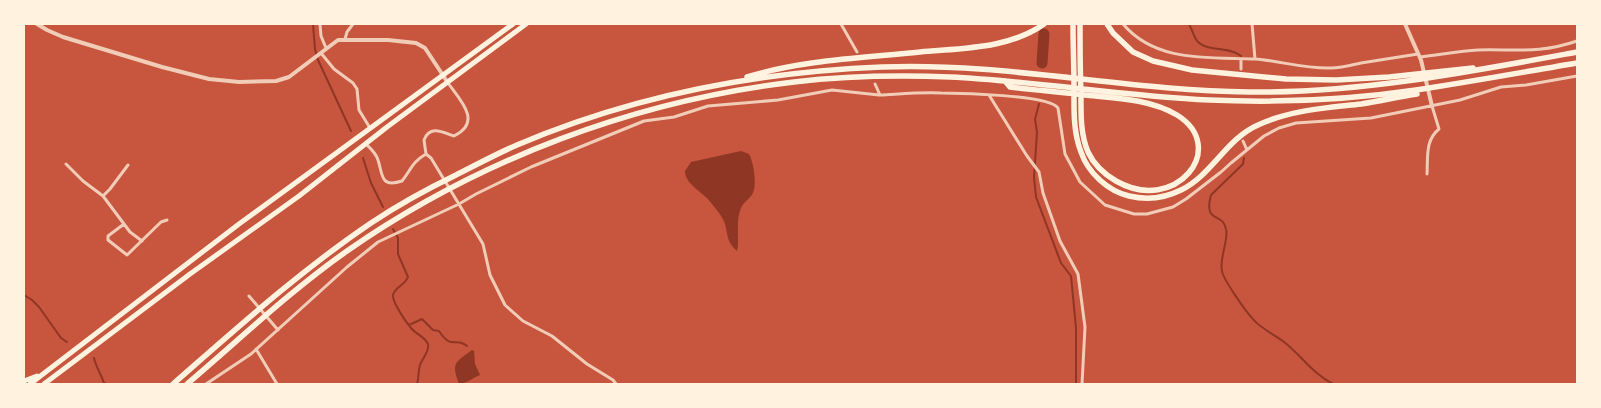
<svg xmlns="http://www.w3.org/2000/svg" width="1601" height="408" font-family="Montserrat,sans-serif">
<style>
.water{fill:#8f3625}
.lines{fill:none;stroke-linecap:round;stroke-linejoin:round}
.stream{stroke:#8f3625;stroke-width:2}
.river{stroke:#8f3625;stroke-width:11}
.minor{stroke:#f1ccb7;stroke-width:3}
.tertiary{stroke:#f1ccb7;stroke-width:4}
.trunk{stroke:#fff3e0;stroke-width:5}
.motorway{stroke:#fff3e0;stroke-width:5.5}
</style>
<rect width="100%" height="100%" fill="#c8553d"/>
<path class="water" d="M741,151L749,154C754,163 758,189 751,196C748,200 743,203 741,208C735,222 740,238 737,251C727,242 728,236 725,224C723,217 716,209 712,204C705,193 685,185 685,171L691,162Z
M472,350L474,351L475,364L480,375C472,378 468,383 459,384C451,362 455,363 472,350Z"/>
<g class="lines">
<path class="stream" d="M313,24L315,49L318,60L351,131
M1189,24C1192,29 1194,38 1198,42C1208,52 1229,46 1241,56
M1039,104L1035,119L1037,132L1034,177L1036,197L1061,263L1071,276L1076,328V384
M363,158L371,183L383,207
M1244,158L1243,164L1211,195C1203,224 1223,212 1226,229C1229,241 1219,257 1222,271C1223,279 1246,312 1253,319C1261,329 1274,334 1284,342C1301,355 1313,374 1333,384
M393,229L398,238V254L408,277C405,285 395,287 393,295C392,302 406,322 411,328C416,334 425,337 428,344C430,351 422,359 420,365C418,371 419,378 417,384
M24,295L32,300L39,307L61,338L67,342
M409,325L422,319L433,330L439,331C452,351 456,336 467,346
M94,358C96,367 101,374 104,383L107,384"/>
<path class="river" d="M1042,63L1044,34"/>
<path class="minor" d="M320,24L321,36L326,48
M841,24L857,52
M1123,24C1156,63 1209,57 1255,59C1281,61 1305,69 1331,68C1341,68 1352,65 1361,63C1380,60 1399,57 1418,54
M1252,24L1255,59
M345,39L347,32L353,24
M321,53L334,69L353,83L357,89L359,110L370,128
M1420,57C1439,55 1459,51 1478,50C1516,49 1539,54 1577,41
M1241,60V69
M875,84L880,95C900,94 921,92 941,93C960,93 1049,95 1058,108L1065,154L1080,182L1105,205L1134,214H1147L1173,207L1186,199L1221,172L1231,163L1264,136L1279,128L1296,123L1371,118L1460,100L1501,87L1526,85L1577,76
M989,95L1027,156L1039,172L1043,193L1060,241L1078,274L1085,327L1082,384
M1243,141L1247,150
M366,144C371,149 376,153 378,160C383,175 380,188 402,181C411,170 412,162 426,154L431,158L483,244L490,275L505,305L523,321L552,336L587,364L613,380L616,384
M426,154L424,140C430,125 442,132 454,136C483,122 460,100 448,83
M66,164L83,181L103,196L130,232L142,241
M1427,174C1428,158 1425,140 1439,129L1432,106
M103,196L110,189L128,165
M124,224L108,236V240L127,255L161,222L167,220
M249,296L278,330
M256,349L277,384
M206,384L251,354L347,267L378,242L459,204L476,194L531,167L644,121L674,117L708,106L778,100L832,90L879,95"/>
<path class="tertiary" d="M37,24L47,30L63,37L162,67L209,79L239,82L276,81L289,77L338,40H388L416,43L425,48L448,83
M1405,24L1421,60L1432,106"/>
<path class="trunk" d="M24,381L37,376
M30,384L239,224L513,24
M44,384L190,274L299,196L387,127L526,24"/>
<path class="motorway" d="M1073,24C1073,45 1074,67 1074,88C1074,109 1073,132 1081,152C1088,173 1108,191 1129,196C1146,200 1165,198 1181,190C1212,175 1226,139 1258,125C1290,110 1326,108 1361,104C1380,101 1398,97 1417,94
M1107,24L1113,33L1133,52L1153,61L1192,70L1286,79L1336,80L1389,77L1473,68
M511,25L512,24
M747,77C802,60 863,58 920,52C962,48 1009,49 1044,24
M1005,81L1010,87C1035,90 1060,92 1085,95C1115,98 1150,99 1177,115C1230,148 1175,215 1116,181C1104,174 1094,165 1088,152C1080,133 1081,112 1081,92C1080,69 1080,46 1080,24
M173,384C237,328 300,271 371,223C398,205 427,189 456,175C476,165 496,154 517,145C632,96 757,72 882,67C1005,62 1127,91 1249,92C1360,93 1469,72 1577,52
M187,384C240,339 290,291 347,251C479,159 634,101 794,82C845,76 898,75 950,77C1036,81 1122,96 1209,100C1278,103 1348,100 1416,90C1470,82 1524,72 1577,63"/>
</g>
<rect width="1601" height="408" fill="none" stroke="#fff3e0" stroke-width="50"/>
</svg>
